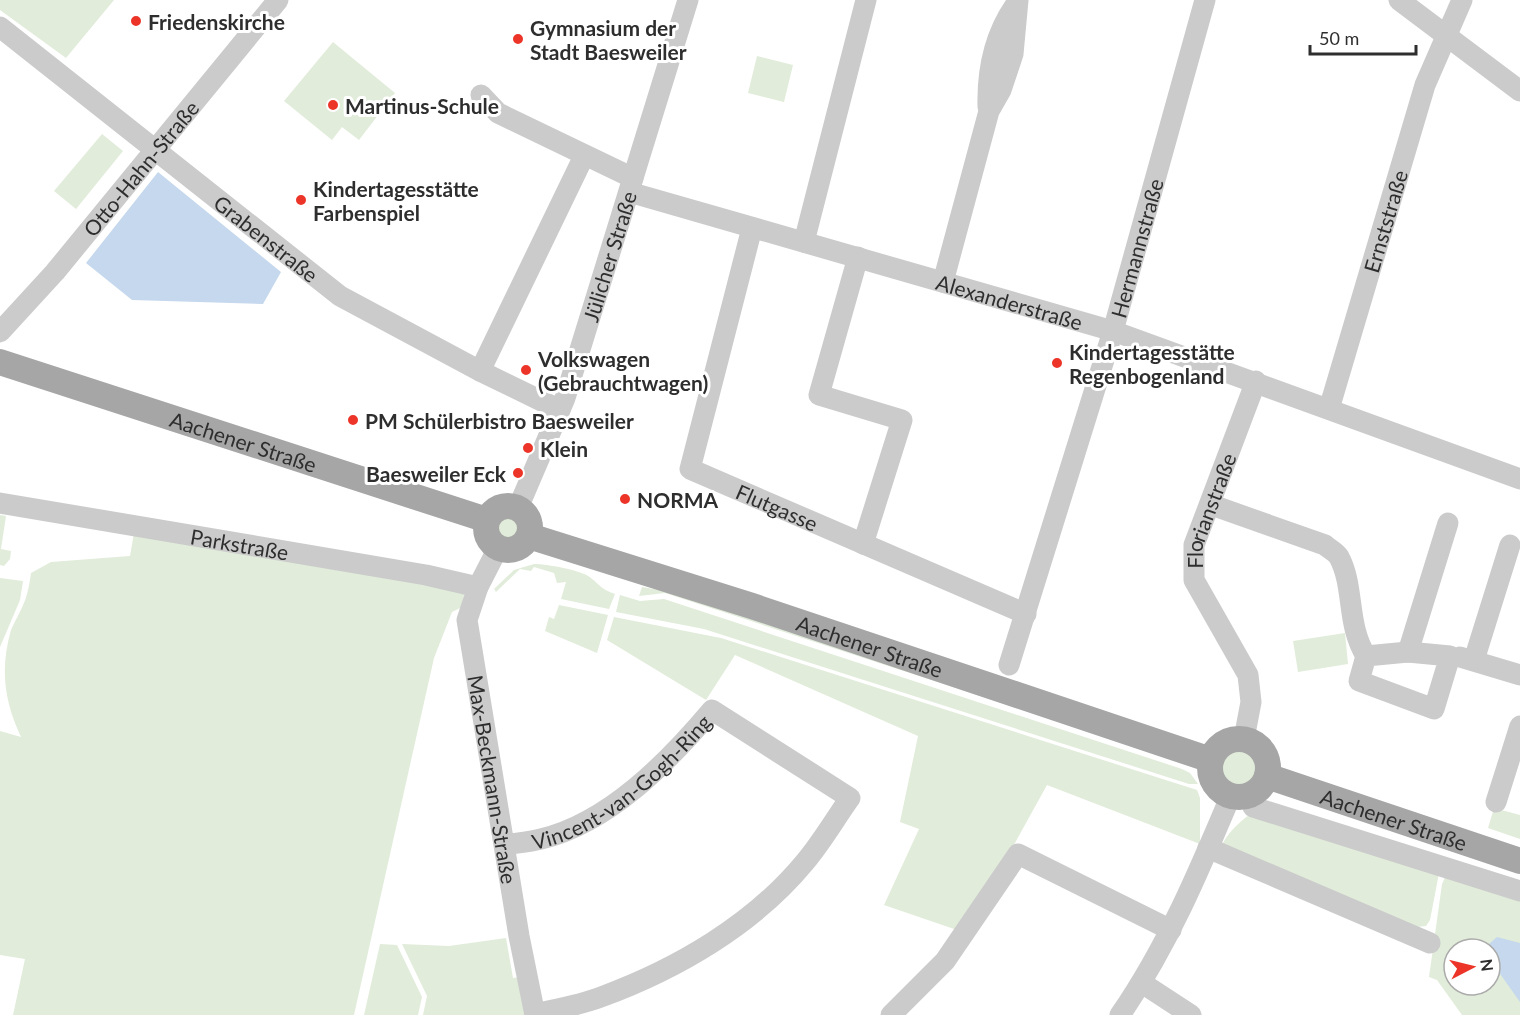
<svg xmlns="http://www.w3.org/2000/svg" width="1520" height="1015" font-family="Lato,sans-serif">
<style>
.green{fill:#e1ecda;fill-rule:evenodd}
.water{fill:#c5d8ed}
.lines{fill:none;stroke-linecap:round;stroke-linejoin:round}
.minor{stroke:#cbcbcb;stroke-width:21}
.major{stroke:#a6a6a6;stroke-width:26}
.poi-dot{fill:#ec3528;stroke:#fff;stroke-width:2}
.labels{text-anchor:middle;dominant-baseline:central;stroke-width:6;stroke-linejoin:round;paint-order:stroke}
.poi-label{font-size:21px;font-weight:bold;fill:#2e2e2e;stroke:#fff;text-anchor:start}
.street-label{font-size:21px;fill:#2e2e2e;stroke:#fff}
</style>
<rect width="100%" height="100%" fill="#fff"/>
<path class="green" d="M0,0H114L66,58L0,10Z
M333,42L395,93L359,140L342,127L332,140L284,101Z
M757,56L793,65L784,102L748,93Z
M102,134L123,151L76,209L54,191Z
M495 528a15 15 0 1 1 30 0a15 15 0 1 1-30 0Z
M0,515L6,516L1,549L11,551L10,559L4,566L0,565Z
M134,533L465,589L462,607L452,612L434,658L354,1015H13L25,959L0,955V731L21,737C4,701 0,669 11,630C23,605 27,602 31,573L51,562L130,556Z
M534,564C546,564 582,570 591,578C601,586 601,589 615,594L609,609L561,599L566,582L557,583L554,573L534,567L531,571L520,569L496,592L494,589L514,570Z
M0,578L23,581L20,600L0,647Z
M642,587L693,596L1017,708L665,593L639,596Z
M620,595L640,601L664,599L1182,769L1190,773L1198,784H1189L704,629L616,612Z
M559,605L608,615L597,653L545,631L549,617L554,619Z
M614,617L721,638L1197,790L1200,798V844L1047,785L1005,861L957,930L884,905L919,829L900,822L918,736L735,655L706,700L607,640Z
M1345,633L1348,664L1298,672L1293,641Z
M1222 767a18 18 0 1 1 36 0a18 18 0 1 1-36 0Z
M1494,808L1520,815V839L1488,828Z
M1255,811L1440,868L1430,920L1426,926L1416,927L1221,847C1227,833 1242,819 1255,811Z
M1448,871L1520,895V1015H1462L1437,980L1429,977L1442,884ZM1454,949H1490V985H1454Z
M506,938L513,978L520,977L526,1015H423L427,996L402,944L449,946Z
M380,944L397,945L422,997L418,1015H364Z"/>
<path class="water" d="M158,172L281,272L263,304L132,300L86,263Z
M1497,937L1520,943V1002L1491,961L1489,944Z"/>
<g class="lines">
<g class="minor">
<path d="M1399,0L1520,91"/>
<path id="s1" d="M0,27L340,296L480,371L560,410"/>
<path d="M481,95L498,113L633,178"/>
<path d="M988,107C987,69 994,35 1016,4"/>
<path id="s2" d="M629,192L1113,331L1520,479"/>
<path id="s3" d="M752,228L690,469L1026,614"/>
<path d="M804,242L866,0"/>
<path d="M858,257L819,395L902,420L863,544"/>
<path d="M943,282L989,111L1001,90L1013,54L1018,0"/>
<path id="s4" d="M0,332L55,272L278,0"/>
<path d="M480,371L584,156"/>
<path id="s5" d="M1329,409L1425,85L1462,0"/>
<path id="s6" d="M0,503L426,575L478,587"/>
<path d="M1212,505L1325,545C1329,549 1336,552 1339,557C1355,587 1346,624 1366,656"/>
<path id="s7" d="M518,508L565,398L688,0"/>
<path id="s8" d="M498,548L478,587L467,620L519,936L535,1015"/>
<path d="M1408,652L1450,656L1434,709L1359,681L1366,656Z"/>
<path d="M1408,652L1448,523"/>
<path d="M1460,657L1520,675"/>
<path d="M1474,660L1510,545"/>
<path id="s9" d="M1009,665L1113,331L1205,0"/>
<path id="s10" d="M1244,739L1251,702L1248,675L1194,580V545L1256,381"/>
<path d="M1496,802L1520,726"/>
<path d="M1253,807L1520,891"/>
<path id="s11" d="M505,845C517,843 529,842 541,839C609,823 669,761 712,710L850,798C835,819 822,842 805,862C753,925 677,969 601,997C580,1005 557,1009 535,1014"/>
<path d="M1208,848L1430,943"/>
<path d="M1142,983L1191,1015"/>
<path d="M891,1015L945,961L1018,854L1171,930"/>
<path d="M1120,1015C1167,947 1199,871 1231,795"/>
</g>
<g class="major">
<path id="s12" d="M0,362L487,520"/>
<circle cx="508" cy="528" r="22"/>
<path id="s13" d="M529,536L752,606L1211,760"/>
<circle cx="1239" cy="768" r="29"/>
<path id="s14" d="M1267,776L1520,861"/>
</g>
</g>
<g class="poi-dot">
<circle cx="136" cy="21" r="6"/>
<circle cx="518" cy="39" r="6"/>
<circle cx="333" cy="105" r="6"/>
<circle cx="301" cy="200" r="6"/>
<circle cx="1057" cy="363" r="6"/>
<circle cx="526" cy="370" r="6"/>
<circle cx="353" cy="420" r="6"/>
<circle cx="528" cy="448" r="6"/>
<circle cx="518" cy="473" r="6"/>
<circle cx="625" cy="499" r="6"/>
</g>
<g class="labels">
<g class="poi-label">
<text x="148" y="21">Friedenskirche</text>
<text x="530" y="27">Gymnasium der<tspan x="530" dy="24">Stadt Baesweiler</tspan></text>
<text x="345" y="105">Martinus-Schule</text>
<text x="313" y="188">Kindertagesstätte<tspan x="313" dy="24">Farbenspiel</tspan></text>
<text x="1069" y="351">Kindertagesstätte<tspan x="1069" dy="24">Regenbogenland</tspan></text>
<text x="538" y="358">Volkswagen<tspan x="538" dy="24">(Gebrauchtwagen)</tspan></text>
<text x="365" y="420">PM Schülerbistro Baesweiler</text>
<text x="540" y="448">Klein</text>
<text x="506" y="473" text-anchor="end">Baesweiler Eck</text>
<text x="637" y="499">NORMA</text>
</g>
<g class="street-label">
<text stroke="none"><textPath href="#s4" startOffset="216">Otto-Hahn-Straße</textPath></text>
<text stroke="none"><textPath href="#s5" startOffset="196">Ernststraße</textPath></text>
<text stroke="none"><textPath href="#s1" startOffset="340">Grabenstraße</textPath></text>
<text stroke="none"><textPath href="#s9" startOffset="436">Hermannstraße</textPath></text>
<text stroke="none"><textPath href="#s7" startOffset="268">Jülicher Straße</textPath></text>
<text stroke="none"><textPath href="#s2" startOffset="396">Alexanderstraße</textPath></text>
<text stroke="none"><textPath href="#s12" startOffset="256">Aachener Straße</textPath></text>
<text stroke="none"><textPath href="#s3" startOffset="344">Flutgasse</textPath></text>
<text stroke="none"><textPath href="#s10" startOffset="246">Florianstraße</textPath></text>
<text stroke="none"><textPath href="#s6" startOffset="243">Parkstraße</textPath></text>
<text stroke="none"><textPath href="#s13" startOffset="358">Aachener Straße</textPath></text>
<text stroke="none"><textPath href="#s11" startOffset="136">Vincent-van-Gogh-Ring</textPath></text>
<text stroke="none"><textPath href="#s8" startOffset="240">Max-Beckmann-Straße</textPath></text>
<text stroke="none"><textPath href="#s14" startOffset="134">Aachener Straße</textPath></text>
</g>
</g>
<g transform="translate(1472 967) rotate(83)"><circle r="28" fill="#ffffff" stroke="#ababab" stroke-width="1.5"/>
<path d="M0-4.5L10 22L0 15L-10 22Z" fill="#ec3528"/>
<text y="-9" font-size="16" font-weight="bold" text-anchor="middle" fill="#2e2e2e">N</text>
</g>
<path d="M1310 45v9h106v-9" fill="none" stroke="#2e2e2e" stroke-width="3"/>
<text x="1319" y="45" font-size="18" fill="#2e2e2e" stroke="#ffffff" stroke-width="4.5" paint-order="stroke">50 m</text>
</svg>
